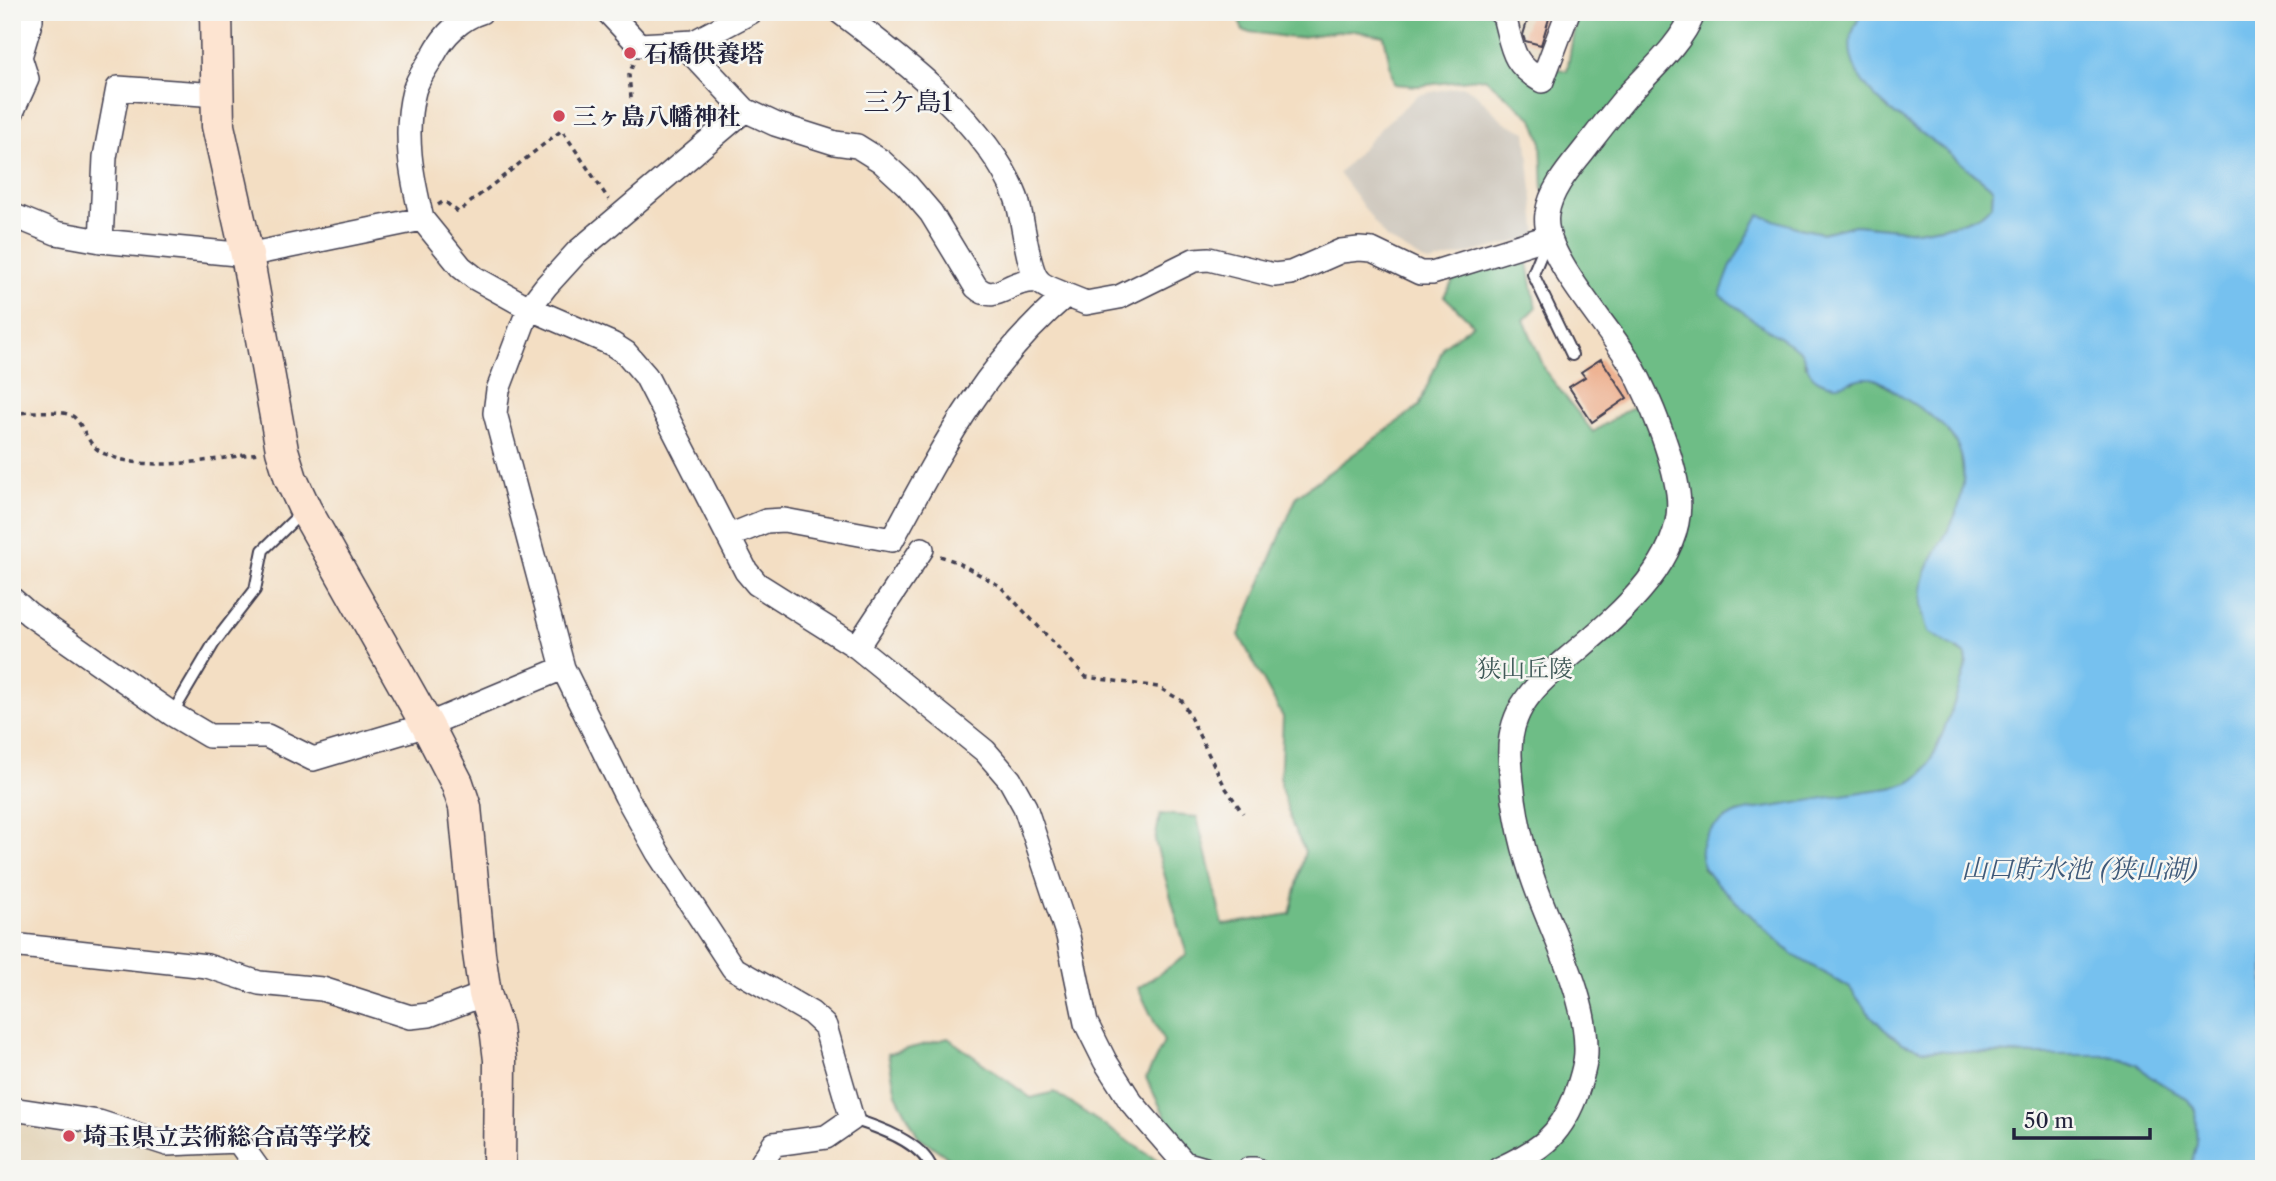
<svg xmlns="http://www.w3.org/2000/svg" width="2276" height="1181" font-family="'Libre Caslon Text','Noto Serif JP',serif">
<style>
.built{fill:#e2d2b5}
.industrial{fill:#cac3b8}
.forest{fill:#6ebd86;stroke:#487060;stroke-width:2}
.water{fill:#76c1ef;stroke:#4c7295;stroke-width:2}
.building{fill:#edae8c}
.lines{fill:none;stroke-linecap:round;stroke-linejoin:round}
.lane-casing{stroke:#413e4f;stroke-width:14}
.street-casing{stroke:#413e4f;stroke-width:26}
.secondary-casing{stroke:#413e4f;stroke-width:35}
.path{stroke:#413e4f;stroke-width:3.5;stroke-dasharray:5 5;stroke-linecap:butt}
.lane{stroke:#fff;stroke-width:10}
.street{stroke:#fff;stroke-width:23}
.secondary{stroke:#fde4d1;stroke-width:32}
.poi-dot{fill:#d1495b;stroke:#f6f6f2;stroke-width:2.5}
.labels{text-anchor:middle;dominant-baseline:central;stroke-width:5;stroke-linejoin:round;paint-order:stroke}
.poi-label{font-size:24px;font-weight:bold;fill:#22223b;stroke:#f6f6f2;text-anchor:start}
.park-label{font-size:24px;fill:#415a59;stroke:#f6f6f2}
.neighbourhood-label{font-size:26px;fill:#22223b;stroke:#f6f6f2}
.water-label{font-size:26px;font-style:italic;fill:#3f5a7a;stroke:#f6f6f2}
</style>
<rect width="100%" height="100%" fill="#f6f6f2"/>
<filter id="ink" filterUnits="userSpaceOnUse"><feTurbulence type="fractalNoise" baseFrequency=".0143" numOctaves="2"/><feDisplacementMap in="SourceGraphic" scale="14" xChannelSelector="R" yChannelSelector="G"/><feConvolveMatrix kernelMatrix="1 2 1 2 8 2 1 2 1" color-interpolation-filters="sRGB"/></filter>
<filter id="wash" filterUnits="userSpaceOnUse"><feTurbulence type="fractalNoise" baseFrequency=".00686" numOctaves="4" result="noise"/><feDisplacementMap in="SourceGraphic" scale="28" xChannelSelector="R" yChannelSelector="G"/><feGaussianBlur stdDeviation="1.57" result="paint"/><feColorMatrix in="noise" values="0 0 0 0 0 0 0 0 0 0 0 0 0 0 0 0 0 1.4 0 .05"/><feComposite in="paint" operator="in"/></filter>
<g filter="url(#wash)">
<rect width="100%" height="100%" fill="#f3dec3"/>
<path class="built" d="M1499,12H1561L1545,60L1515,50Z
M12,1116L237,1145L253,1169H12Z"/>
<path class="industrial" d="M1462,86L1474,92L1504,122L1526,132L1537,237L1428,263L1386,238L1339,173L1383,126L1418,95Z"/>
<path class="forest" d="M1236,12H1494L1513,57L1567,71L1577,12H1862L1884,106L1940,146L1993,189L1992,205L1979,216L1953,225L1917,231L1855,225L1822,233L1799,228L1755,319L1799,350L1803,354L1805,365L1852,382L1860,378L1872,377L1931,415L1946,428L1960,449L1964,480L1961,506L1925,575L1921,605L1957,650L1966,655L1967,662C1961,686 1936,759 1921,775C1913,783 1901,786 1891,788L1736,813L1703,869L1792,954L1850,988L1867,1011L1884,1029L1902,1043L1924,1050L2035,1055H2102L2121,1058L2137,1064L2148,1075L2187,1099L2196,1108L2197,1143L2190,1169H1173L1171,1128L1146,1078L1164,1042L1138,988L1187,955L1155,841L1160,814L1197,817L1223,925L1290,914L1305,851L1293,827L1280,784L1283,717L1239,635L1297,496L1419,406L1444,346L1473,324L1444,296L1461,268L1526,252L1536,308L1524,320L1546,372L1593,432L1642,400L1564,257L1543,191L1541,140L1533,119L1485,78L1418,86L1394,84L1384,36L1349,30L1294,38L1243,31Z
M948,1038L1031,1098L1054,1092L1170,1169H964L918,1136L896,1094L888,1054Z"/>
<path class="water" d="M1862,12H2264V1169H2190L2197,1143L2195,1108L2187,1099L2148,1075L2137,1064L2121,1058L2102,1055H2035L1923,1050L1902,1043L1884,1029L1867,1011L1850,988L1792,954L1713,880C1688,852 1704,828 1735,814C1748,809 1765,808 1778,806C1816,800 1853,792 1891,788C1901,786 1913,783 1921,775C1936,759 1961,686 1967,662L1966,655L1962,652L1928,632C1904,564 1954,546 1962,491C1971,439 1940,421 1901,396C1892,390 1880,378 1869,378C1850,376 1843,393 1818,380C1805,373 1808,359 1799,350L1759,324L1720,295L1731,266L1759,215L1799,228L1822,233L1855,225L1917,231L1953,225L1979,216L1992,205L1993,189C1975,174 1957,159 1938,145C1906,121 1843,87 1851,37C1853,29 1858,20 1862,12Z"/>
<g id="blocks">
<path class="building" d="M1530,12H1551L1541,45L1525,41L1523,35Z
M1601,359L1627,398L1592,422L1569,387L1585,377L1581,372Z"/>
</g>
</g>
<g filter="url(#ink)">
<use href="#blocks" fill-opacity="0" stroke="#413e4f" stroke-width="2"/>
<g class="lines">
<defs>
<path id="lane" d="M1547,240L1533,274L1572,355
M172,714L214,643L255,590L263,550L303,511
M852,1119C878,1127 922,1142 932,1169"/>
<path id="street" d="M608,12L639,45L694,42L751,12
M840,12C901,58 988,124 1016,197C1023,215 1027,268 1038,280C1043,287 1058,291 1066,295
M1500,12L1504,16C1513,49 1511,63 1542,81L1568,12
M745,110L775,124L835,143L857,146L881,161L907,185L931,213L976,287C992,302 1003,288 1020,283C1025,281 1032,281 1038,280
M12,112L27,79L20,57L31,20V12
M12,215L56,233L101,241L247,255L422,219C412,178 403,134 414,91C417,79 428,65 434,54C444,35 461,18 481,12
M422,219L461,267L475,278L529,308L612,344L626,353L646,376L746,571L757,584L857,647L985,751L1010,780L1025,807L1068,936L1086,1023L1105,1061L1131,1102L1184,1163L1205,1169
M101,241L105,157L118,88L217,95
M729,536L766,521L784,520L892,540C942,448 984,365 1066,295L1086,303L1119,297L1194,260L1209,259L1274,275L1291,273L1341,251L1359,249L1372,250L1420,273H1432L1548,237
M12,599L29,614L172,714L209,736H267L313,759L427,725L563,668L495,413L498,390L529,308L546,286L577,252L745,110L682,43
M857,647L922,549
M563,668L626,796L658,853L733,968L811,1013L825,1026L852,1119L826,1137L774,1144L758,1169
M12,945L207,966L259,983L322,989L410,1017L429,1015L485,994
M12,1109L99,1122L167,1144L238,1141L258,1169
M1249,1169H1255
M1499,1169C1538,1151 1559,1138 1575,1097C1580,1082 1586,1066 1586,1051C1587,993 1550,931 1532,876C1519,837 1512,798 1510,756C1508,705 1540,682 1575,652C1620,614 1687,558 1678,493C1673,456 1650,399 1632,366C1612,329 1540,255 1547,214C1550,192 1566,172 1580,155C1595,136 1610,116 1626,97C1650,71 1681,45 1694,12"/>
<path id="secondary" d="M216,12L218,126L247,255L282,450L291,479L305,509L427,725L457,783L465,807L479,953L485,994L496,1027L500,1060L499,1169"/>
</defs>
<use href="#lane" class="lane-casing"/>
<use href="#street" class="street-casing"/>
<use href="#secondary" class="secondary-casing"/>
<path class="path" d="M633,64L629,75L634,132
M438,205L444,201L458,212L562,130L609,200
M12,413C26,413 66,408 75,418C87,431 87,446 105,454C151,474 211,459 259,453
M940,556L957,562L1000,586L1086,677L1158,687L1182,701L1225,787L1243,813"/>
<use href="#lane" class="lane"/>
<use href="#street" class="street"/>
<use href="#secondary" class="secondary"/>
</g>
</g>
<g class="poi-dot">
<circle cx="630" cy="53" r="7"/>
<circle cx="559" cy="116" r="7"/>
<circle cx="69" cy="1136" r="7"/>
</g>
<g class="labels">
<g class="poi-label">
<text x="644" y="53">石橋供養塔</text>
<text x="573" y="116">三ヶ島八幡神社</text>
<text x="83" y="1136">埼玉県立芸術総合高等学校</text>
</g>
<g class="park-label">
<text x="1525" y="668">狭山丘陵</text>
</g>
<g class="neighbourhood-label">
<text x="908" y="102">三ケ島1</text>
</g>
<g class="water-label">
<text x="2080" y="869">山口貯水池 (狭山湖)</text>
</g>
</g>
<rect width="2276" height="1181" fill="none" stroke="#f6f6f2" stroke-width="42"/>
<path d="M2014 1128v10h136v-10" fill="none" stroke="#22223b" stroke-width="3.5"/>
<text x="2024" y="1128" font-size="21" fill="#22223b" stroke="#f6f6f2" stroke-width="5" paint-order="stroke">50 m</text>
</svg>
